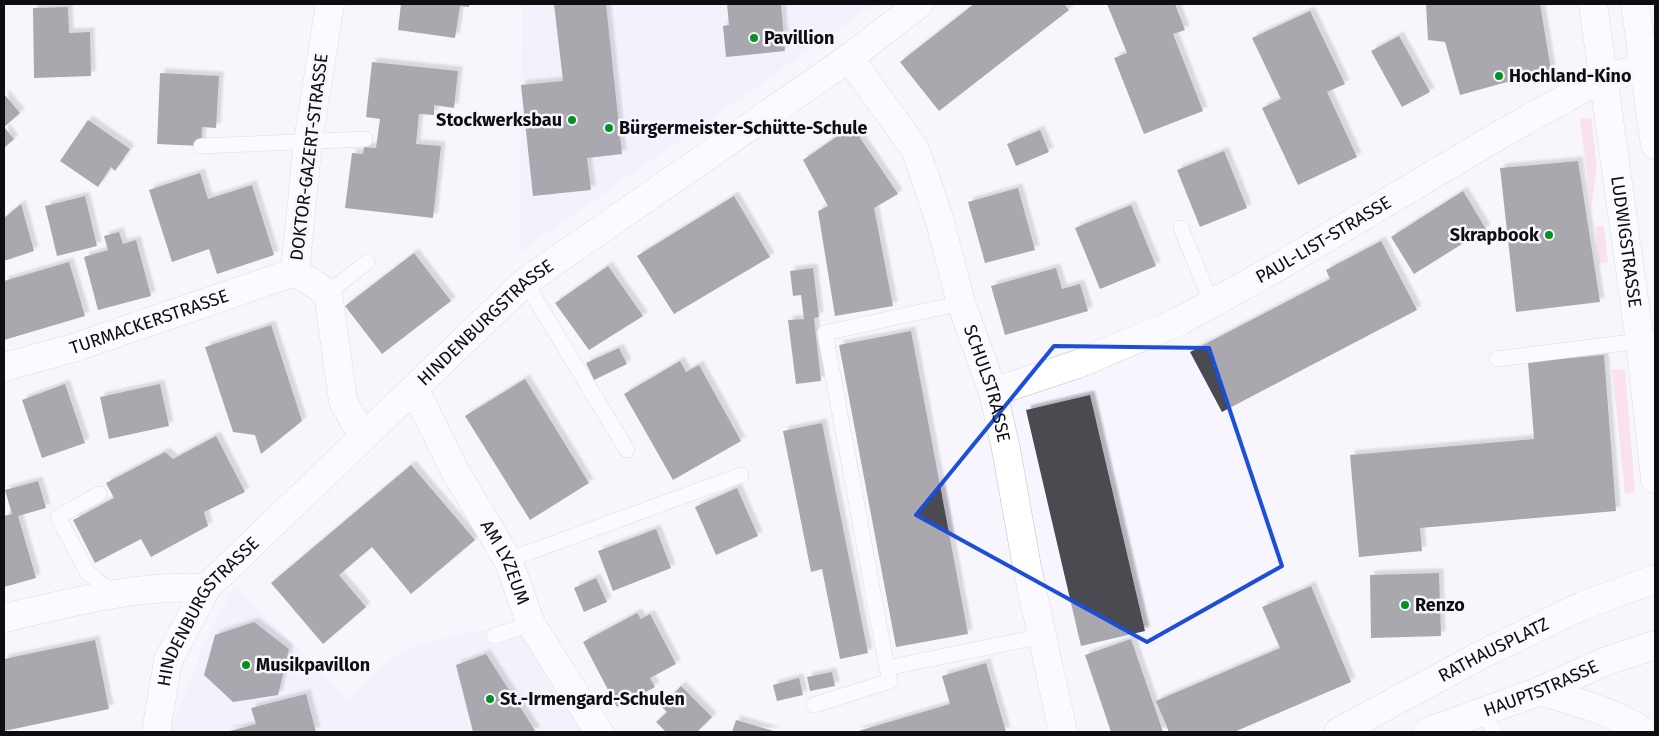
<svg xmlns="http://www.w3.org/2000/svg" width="1659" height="736" font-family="'Fira Sans',sans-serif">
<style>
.built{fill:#eeeafa}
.green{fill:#facadb}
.building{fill:#484b51;filter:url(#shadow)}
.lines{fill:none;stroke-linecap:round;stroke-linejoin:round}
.lane-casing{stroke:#bfbdc5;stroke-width:16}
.street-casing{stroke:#bfbdc5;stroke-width:29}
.secondary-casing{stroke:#bfbdc5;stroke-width:29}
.primary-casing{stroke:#bfbdc5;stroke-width:29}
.lane{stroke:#fff;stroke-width:15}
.street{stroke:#fff;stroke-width:28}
.secondary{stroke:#fff;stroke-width:28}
.primary{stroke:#fff;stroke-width:28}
.marked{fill:none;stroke:#1d4ed8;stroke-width:4;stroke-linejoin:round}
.poi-dot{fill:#069023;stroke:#f7f5fd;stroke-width:2}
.labels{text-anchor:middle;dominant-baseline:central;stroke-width:5;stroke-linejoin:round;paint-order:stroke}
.poi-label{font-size:18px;font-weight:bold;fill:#0e0d10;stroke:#f7f5fd;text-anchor:start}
.street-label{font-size:18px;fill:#0e0d10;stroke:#f7f5fd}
</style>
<defs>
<filter id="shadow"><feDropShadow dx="4.5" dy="-4.5" stdDeviation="1" flood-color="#0004"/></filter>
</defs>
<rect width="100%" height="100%" fill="#f7f5fd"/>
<path class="built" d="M522,4H875L520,252Z
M235,587L350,700L384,665L413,646L458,634L518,625L584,732H170L209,631Z"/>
<path class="green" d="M1591,118L1597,167L1591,208L1580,119Z
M1604,226L1608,262L1598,264L1596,227Z
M1612,369L1625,370L1635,492L1625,494Z"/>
<path class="building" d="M401,4H469V7L460,6L455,38L398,30Z
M554,4H606L622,154L587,158L591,190L533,196L521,85L563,81Z
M727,4H781L785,51L726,57L723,26L729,25Z
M974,4H1064L1069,10L939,111L900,62Z
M1107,4H1175L1185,30L1173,34L1203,111L1144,134L1114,58L1127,53Z
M1426,4H1540L1551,70L1460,95L1445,42L1428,40Z
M68,7L69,33L90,32L91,76L34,78L33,8Z
M1310,11L1345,84L1327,92L1357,157L1298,185L1262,108L1281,99L1252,38Z
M1399,36L1430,92L1402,107L1371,51Z
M372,62L458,71L454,108L434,105V115L419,114L416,144L441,146L433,218L345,208L352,153L363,154L364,147L376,148L380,119L366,117Z
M160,73L219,76L216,128L202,127L201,146L157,144Z
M4,94L20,113L4,127L14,139L4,148Z
M88,120L130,149L115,171L111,167L98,187L60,161Z
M852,126L898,194L874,208L893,306L835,316L818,211L828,206L803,160Z
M1040,130L1049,152L1016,166L1007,144Z
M1224,151L1247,208L1200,227L1177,170Z
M1578,161L1600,302L1516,312L1500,168Z
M200,173L208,199L252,185L274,255L217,274L209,249L172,262L149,190Z
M1018,188L1035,250L985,263L968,202Z
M1463,191L1486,229L1414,274L1391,237Z
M85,196L97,246L57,256L45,206Z
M734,196L770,257L674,314L637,256Z
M21,204L34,251L4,261V218Z
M1131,205L1156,266L1100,289L1075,228Z
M119,232L123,244L136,240L151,296L98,310L84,257L108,250L104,236Z
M1381,241L1417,310L1222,412L1190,352L1330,279L1326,270Z
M414,253L451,301L382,354L345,306Z
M69,262L85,316L4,340V281Z
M608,266L643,316L589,350L555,303Z
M813,268L819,317L814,318L821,381L796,384L788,320L804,319L801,295L793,296L790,271Z
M1056,268L1062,289L1080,284L1088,311L1005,335L991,286Z
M271,325L302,421L261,454L255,435L233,432L205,347Z
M911,331L968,634L896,647L839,345Z
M619,348L627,364L594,380L586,363Z
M1604,355L1616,511L1420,528L1422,551L1359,557L1350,455L1534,439L1528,362Z
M680,361L686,372L699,365L741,441L673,480L624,394Z
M525,379L589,483L530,520L465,416Z
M65,384L85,443L42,458L22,400Z
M160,384L169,426L109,439L100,397Z
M1090,395L1145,631L1081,646L1026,410Z
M822,423L868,653L840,659L822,569L811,572L783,431Z
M216,436L245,492L204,512L208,526L151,557L141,539L95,563L73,520L114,498L106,483L165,452L173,459Z
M411,465L475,540L411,594L372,547L339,575L366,607L323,644L271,583Z
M38,481L46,508L18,516L36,578L4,587V516L12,514L5,490Z
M737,488L758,536L716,555L695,507Z
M656,529L671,568L613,591L598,551Z
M1439,573L1441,636L1371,638L1370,575Z
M596,578L607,602L584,612L574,588Z
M1311,586L1351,682L1234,732H1169L1156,701L1280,648L1262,607Z
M637,613L641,619L650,614L676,664L650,678L655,687L617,707L583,642Z
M254,622L289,649L278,695L233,702L204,675L215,635Z
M1131,639L1163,732H1111L1085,655Z
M95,640L109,709L4,731V659Z
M486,654L536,732H473L456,665Z
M986,663L1006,732H855L950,704L942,676Z
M832,672L835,686L810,691L807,677Z
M799,678L803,695L777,701L773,685Z
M681,686L712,717L697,732H666L656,722L667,712L661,706Z
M306,694L316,732H226L256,724L251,708Z
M736,720L777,732H732Z"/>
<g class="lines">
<defs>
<path id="lane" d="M201,146L365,139
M1181,228L1212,304
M525,282L627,450
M328,293L367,262
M961,303L825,333L887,668L1042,636
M1497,359L1655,339
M99,494L58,517L87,572L114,594
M508,560L741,475
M494,636L531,624
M814,705L890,681L887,668
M1481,712L1495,732"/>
<g id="street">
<path d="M330,4L308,141L295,272L328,293L343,401L363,437"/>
<path id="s1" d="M1593,4L1640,342L1655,479"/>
<path d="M1635,4L1655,145"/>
<path id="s2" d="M849,58L915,149L939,218L961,303L993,392L1006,449L1027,567L1063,732"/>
<path id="s3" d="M4,367L73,348L295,272"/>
<path id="s4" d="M415,390L455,471L508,560L531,624L599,732"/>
<path id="s5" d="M993,392L1078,364L1180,321L1276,268L1498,136L1603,77L1644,69"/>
<path d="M4,618C70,603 137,584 206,588"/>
<path id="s6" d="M156,732L168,661L206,588L525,282L849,58L919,4"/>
</g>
<path id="secondary" d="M1540,691C1573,701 1616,712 1644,732"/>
<g id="primary">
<path id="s7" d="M1338,732L1481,655L1582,606L1655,579"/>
<path id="s8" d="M1427,732L1540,691L1606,661L1655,645"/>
</g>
</defs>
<use href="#lane" class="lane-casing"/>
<use href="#street" class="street-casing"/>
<use href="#secondary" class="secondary-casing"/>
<use href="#primary" class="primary-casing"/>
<use href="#lane" class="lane"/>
<use href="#street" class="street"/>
<use href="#secondary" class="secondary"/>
<use href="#primary" class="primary"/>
</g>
<path d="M0 0H1659V736H0ZM1054,346L1209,348L1282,566L1147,642L916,515Z" fill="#f7f5fd" fill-opacity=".55" fill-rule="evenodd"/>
<path class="marked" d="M1054,346L1209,348L1282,566L1147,642L916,515Z"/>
<g class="poi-dot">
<circle cx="754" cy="38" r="5"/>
<circle cx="1499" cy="76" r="5"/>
<circle cx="572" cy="120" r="5"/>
<circle cx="609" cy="128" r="5"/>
<circle cx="1549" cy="235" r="5"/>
<circle cx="1405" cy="605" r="5"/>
<circle cx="246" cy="665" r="5"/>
<circle cx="490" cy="699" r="5"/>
</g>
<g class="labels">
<g class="poi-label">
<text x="764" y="38">Pavillion</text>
<text x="1509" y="76">Hochland-Kino</text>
<text x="562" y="120" text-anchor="end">Stockwerksbau</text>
<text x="619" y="128">Bürgermeister-Schütte-Schule</text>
<text x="1539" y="235" text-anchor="end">Skrapbook</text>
<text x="1415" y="605">Renzo</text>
<text x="256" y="665">Musikpavillon</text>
<text x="500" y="699">St.-Irmengard-Schulen</text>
</g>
<g class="street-label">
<text transform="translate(309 157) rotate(-83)">DOKTOR-GAZERT-STRASSE</text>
<text stroke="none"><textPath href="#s5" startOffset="365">PAUL-LIST-STRASSE</textPath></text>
<text stroke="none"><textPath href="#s1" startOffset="240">LUDWIGSTRASSE</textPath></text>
<text stroke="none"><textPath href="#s3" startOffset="152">TURMACKERSTRASSE</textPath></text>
<text stroke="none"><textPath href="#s6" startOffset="540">HINDENBURGSTRASSE</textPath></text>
<text stroke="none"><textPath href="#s2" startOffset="358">SCHULSTRASSE</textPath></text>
<text stroke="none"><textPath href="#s4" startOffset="195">AM LYZEUM</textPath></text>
<text stroke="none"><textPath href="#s6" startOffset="135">HINDENBURGSTRASSE</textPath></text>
<text stroke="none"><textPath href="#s7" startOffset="176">RATHAUSPLATZ</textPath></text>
<text stroke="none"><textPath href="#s8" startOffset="122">HAUPTSTRASSE</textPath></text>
</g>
</g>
<rect width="1659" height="736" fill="none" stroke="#0e0d10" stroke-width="10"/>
</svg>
